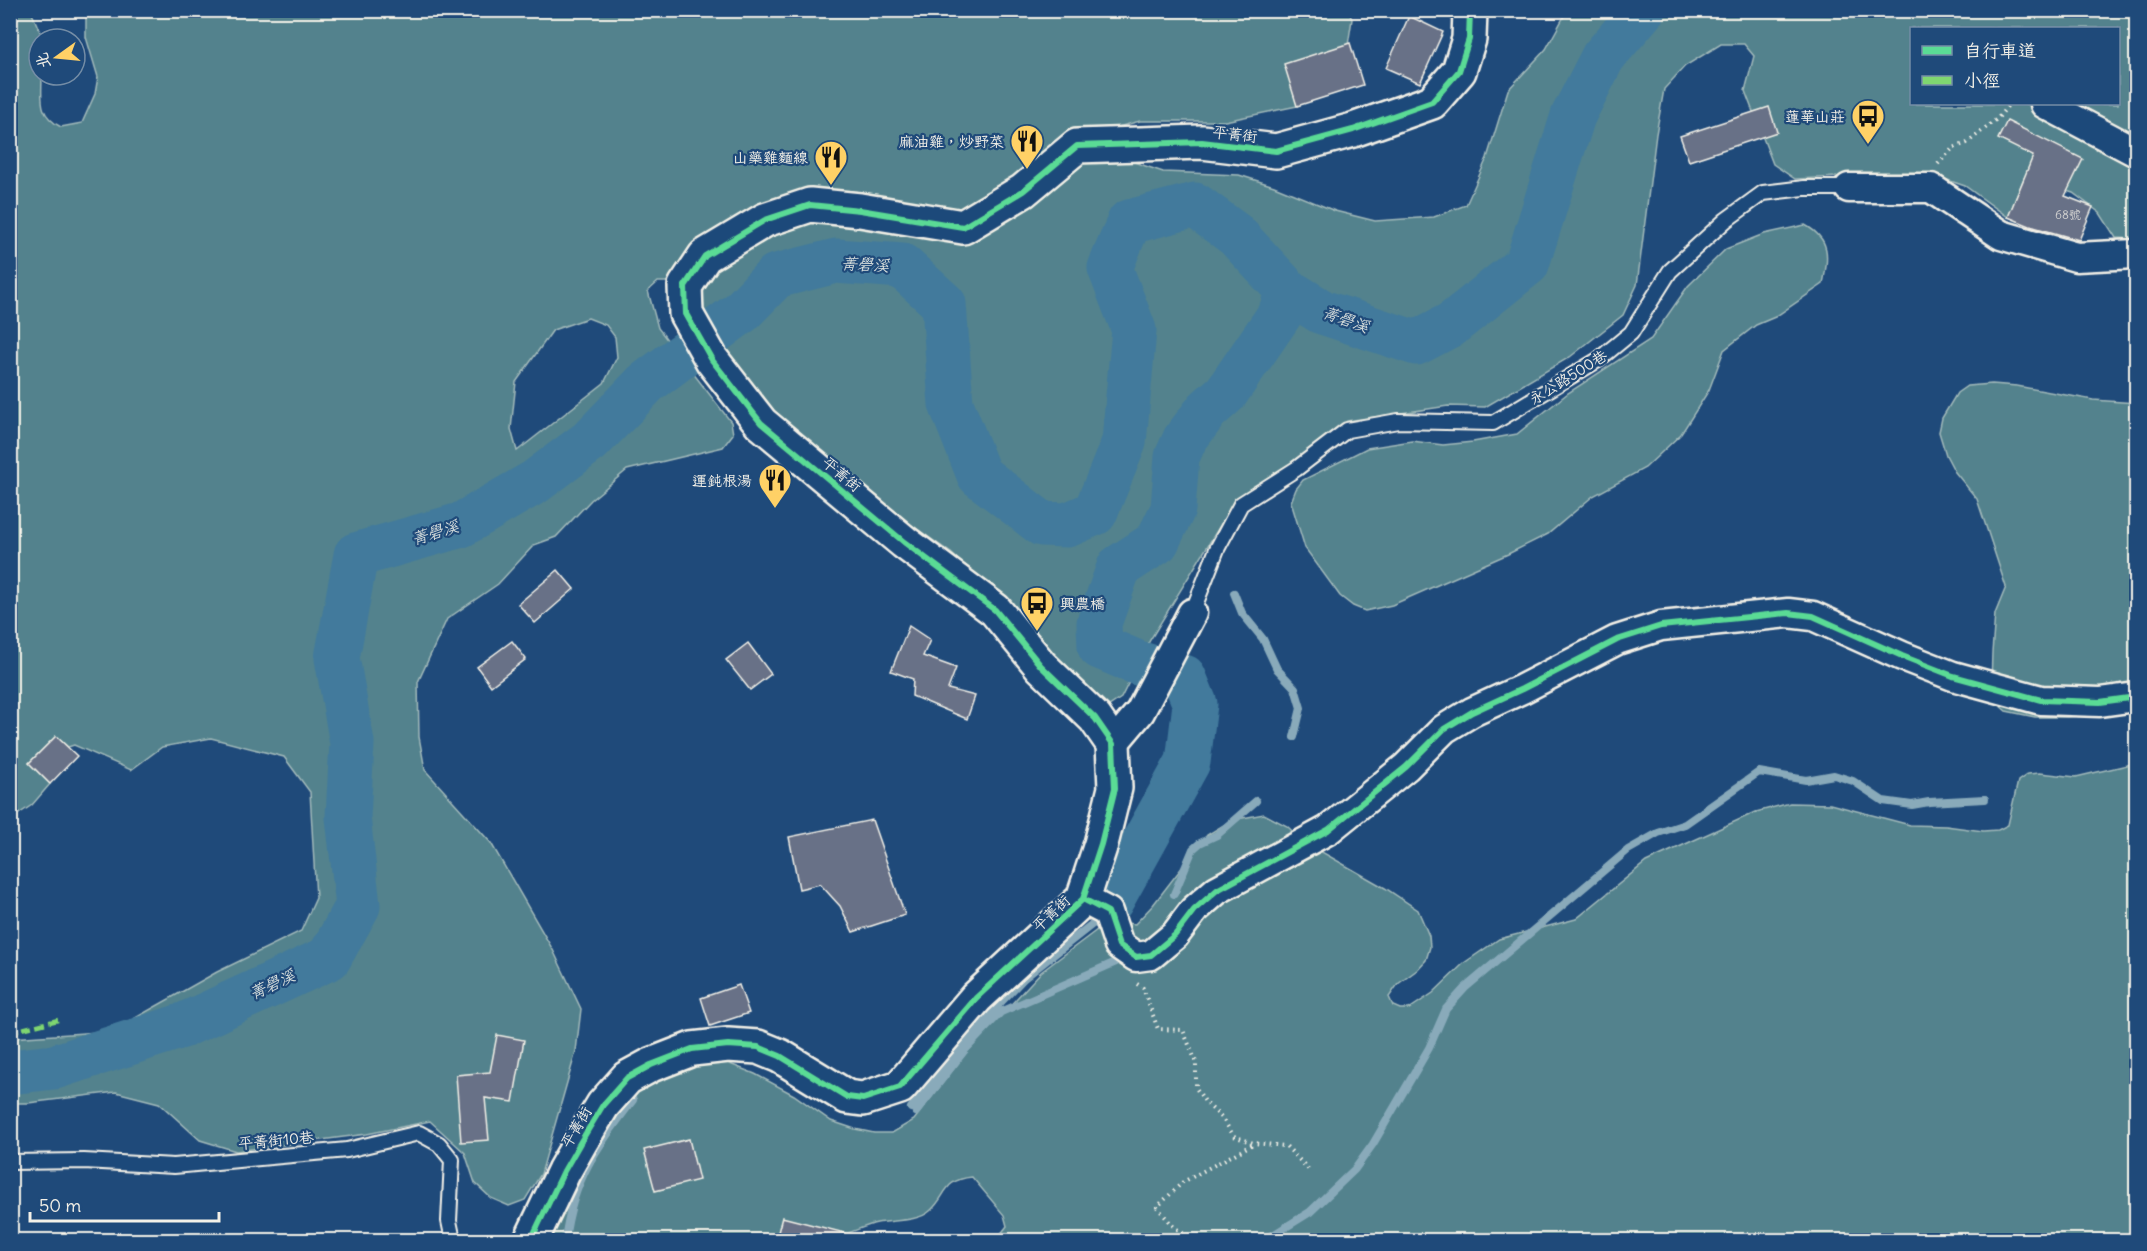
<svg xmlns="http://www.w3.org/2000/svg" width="2147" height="1251" font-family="Delius,'LXGW WenKai TC',sans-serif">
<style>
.green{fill:#52828d;stroke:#a3baba;stroke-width:1.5;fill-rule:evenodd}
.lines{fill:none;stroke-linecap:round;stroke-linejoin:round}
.stream{stroke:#89aaba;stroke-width:8}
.river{stroke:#427a9c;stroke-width:45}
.building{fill:#677187;stroke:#f4f1e8;stroke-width:1.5}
.lane-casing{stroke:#f4f1e8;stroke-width:18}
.street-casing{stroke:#f4f1e8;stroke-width:33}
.secondary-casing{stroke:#f4f1e8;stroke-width:38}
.path{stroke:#f4f1e8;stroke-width:4;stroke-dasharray:1.5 4.5;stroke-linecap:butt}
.lane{stroke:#1f4a7a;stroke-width:14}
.street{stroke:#1f4a7a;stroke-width:28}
.secondary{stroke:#1f4a7a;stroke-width:33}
.quiet{stroke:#7fd670;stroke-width:4.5;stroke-dasharray:9 4.5;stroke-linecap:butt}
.cycleway-casing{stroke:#1f4a7a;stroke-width:10}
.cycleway{stroke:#5adb95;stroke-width:6}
.labels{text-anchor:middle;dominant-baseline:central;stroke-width:4.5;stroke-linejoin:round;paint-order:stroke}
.number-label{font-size:12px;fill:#d1d1d0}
.poi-label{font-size:15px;fill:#f4f1e8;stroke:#1f4a7a;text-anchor:end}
.street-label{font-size:15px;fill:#f4f1e8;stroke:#1f4a7a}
.water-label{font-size:16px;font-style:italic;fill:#d9dfdd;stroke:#1f4a7a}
</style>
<rect width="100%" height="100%" fill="#1f4a7a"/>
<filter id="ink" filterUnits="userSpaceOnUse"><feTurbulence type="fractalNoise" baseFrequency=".0167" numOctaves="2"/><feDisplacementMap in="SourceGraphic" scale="12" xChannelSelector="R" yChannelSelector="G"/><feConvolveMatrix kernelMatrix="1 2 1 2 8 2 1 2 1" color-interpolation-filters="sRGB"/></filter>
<g filter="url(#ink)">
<path class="green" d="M11,11H31L43,39H39V75H42C42,99 37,114 61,127L82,123L95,94L98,77L86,37V18L92,11H1348L1352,19L1346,58L1297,106L1225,121H1140L1114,128L1116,156L1163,172L1239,175L1274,186L1335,211L1375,221L1434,217L1466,205L1487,158L1508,90L1546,49L1567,11H2136V239L2116,238L2100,213L2073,193L2024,178L2008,217L1965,186L1927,173L1795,179L1773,164L1745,91L1754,56L1744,44H1721L1685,66L1664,89L1656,134L1637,285L1623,315L1570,357L1485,407L1448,406L1347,421L1332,435L1268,481L1235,501L1150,640L1121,698L1109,706L1060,661L994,593L951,553L822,461L764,402L672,282H658L648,291L658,328L731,422L733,434L723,447L627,470L591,500L556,537L534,545L498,584L447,619L418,682L419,737L425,770L491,843L553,950L581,1009L576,1051L541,1174L525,1200L509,1206L491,1198L475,1183L465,1153L430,1121L367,1134L236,1151L200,1140L159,1103L116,1092L28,1103H11V1038L99,1032L123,1025L217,972L301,931L316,898L310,792L284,757L211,738L162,747L131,770L74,745L68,747L56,736L29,763L50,784L32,805L11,819ZM1912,28H2118V104H1912ZM588,318L606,325L615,337L617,357L604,383L517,451L511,429L516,382L553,330Z
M1805,225C1832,240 1828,257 1823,284L1775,317L1756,325L1724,350L1709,390L1681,434L1645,468L1593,496L1548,534L1508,554L1392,605L1365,611L1353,606L1340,596L1305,548L1291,502L1296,489L1303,480L1367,448L1412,441L1443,445L1473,442L1517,434L1568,393L1651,339L1688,286L1726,249L1764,234Z
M1992,384L2017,386L2093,400L2136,403V711L2067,717H2035L2006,711L1998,704L1991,686L1992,653L1995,614L2006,587L1977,499L1955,472L1946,455L1939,432L1942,418L1957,393L1967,386Z
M2136,763V1240H996L1007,1226L1004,1215L972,1177C942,1180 948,1195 930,1211C918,1222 893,1220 877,1223C866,1225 844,1236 837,1236C828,1236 818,1231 809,1229L806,1240H533L584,1134L666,1068L720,1060L755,1074L794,1095L831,1121L855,1129L874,1133H892L914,1120L966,1053L1041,972L1109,921L1135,924L1153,905L1207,835L1232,820L1264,814L1287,826L1304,842L1385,888L1418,910L1429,936L1430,947L1426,960L1417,970L1398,984L1389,997L1393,1006L1400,1009H1409L1433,993L1464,963L1499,939L1576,919L1646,862L1756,812L1790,803L1830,804L1910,825L1946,826L1983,831L1998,830L2008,825L2018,781L2028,774L2040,773L2076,777Z"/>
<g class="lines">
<path class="stream" d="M1234,593L1242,613L1263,639L1277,669L1295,688L1301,708L1294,737
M1174,894L1193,849L1200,843L1217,835L1256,801
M911,1108L960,1045L1024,978L1095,922L1102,929
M916,1112L964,1051L1001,1012L1116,962L1111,951
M565,1240C573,1179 596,1148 633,1100
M1265,1240L1310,1212L1355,1169L1373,1144L1429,1048L1446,1009L1465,988L1628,850L1658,833L1685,824L1759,772L1806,780L1834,775L1853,781L1883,801L1912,805L1929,802L1985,799"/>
<path class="river" d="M1111,901L1188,762L1195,704L1184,677L1138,663L1100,647L1099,623L1119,567L1157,542L1173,509L1177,457L1185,439L1207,410L1226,393L1280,314L1288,291
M10,1072L54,1067L182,1026L329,958L358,906L348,817L352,743L337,658L356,555L461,525L535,482L590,441L646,383L741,312L776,276L836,261L902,266L944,304L951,404L979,475L1042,524L1067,525L1095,513L1124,442L1134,330L1110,268L1129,222L1195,205L1236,235L1288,291L1322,312L1416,343L1452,324L1527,264L1573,116L1603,57L1643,10"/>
</g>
<path class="building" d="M1409,16L1443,32L1420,83L1386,68Z
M1350,43L1363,85L1297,106L1284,64Z
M1769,107L1777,132L1689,161L1680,136Z
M2007,121L2083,159L2065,196L2093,207L2079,240L2030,226L2008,217L2033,156L1998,139Z
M558,570L574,589L535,623L518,604Z
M909,626L930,640L923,656L956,668L948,689L975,696L967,719L912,696L913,679L891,671Z
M512,641L526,659L491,686L477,667Z
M748,643L771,674L750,690L726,660Z
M56,736L77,756L50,784L29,763Z
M872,820L905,915L853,932L840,906L820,884L799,889L789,837Z
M739,985L749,1013L710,1026L701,998Z
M497,1035L524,1040L513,1102L485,1098L489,1140L461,1142L456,1075L490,1072Z
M689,1139L699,1180L655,1191L644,1150Z
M782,1217L845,1233V1240H776Z"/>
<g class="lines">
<defs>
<path id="lane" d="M1192,613L1217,549L1241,504L1296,469L1347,430L1398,421L1493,423L1598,360L1631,333L1670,271L1726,220L1763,193L1804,188H1849
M10,1162L84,1161L174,1166L347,1150L419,1133L439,1144L452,1160L449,1221L453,1240"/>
<path id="street" d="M2045,104L2136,152
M1849,188H1931L2001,235L2076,257L2136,254
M1113,744L1140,712L1192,613
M1083,899L1108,912L1119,945L1136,957L1151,955L1175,935L1194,910L1217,890L1328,830L1406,767L1444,729L1472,712L1522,689L1617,640L1661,626L1788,613L1813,616L1902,656L1953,676L2041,700L2100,702L2136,697"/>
<path id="secondary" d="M531,1240L564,1171L580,1143L603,1105L627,1078L651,1065L692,1049L728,1045L758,1047L780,1056L847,1097L863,1099L900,1087L976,998L1083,899L1101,844L1115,788L1113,744L1095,718L1041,666L995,610L904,542L761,423L712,360L686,314L685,286L705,256L765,220L810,205L860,210L963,227L1023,191L1077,146L1202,142L1276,151L1353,130L1432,102L1459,71L1469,39L1470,10"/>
</defs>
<use href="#lane" class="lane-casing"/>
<use href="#street" class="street-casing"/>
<use href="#secondary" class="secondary-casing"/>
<path class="path" d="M1938,164L1953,148L1967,143L1998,118L2009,104
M1137,984L1143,988L1158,1029L1183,1030L1196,1062V1088L1206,1103L1222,1118L1234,1136L1253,1143L1286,1146L1310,1171
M1193,1240L1174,1227L1157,1207L1183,1182L1253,1144"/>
<use href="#lane" class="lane"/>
<use href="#street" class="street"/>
<use href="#secondary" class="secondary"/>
<path class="quiet" d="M10,1032L62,1019"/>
<defs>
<path id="cycleway" d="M1083,899L1108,912L1119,945L1136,957L1151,955L1175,935L1194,910L1217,890L1328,830L1406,767L1444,729L1472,712L1522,689L1617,640L1661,626L1788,613L1813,616L1902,656L1953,676L2041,700L2100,702L2136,697
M531,1240L564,1171L580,1143L603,1105L627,1078L651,1065L692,1049L728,1045L758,1047L780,1056L847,1097L863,1099L900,1087L976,998L1083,899L1101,844L1115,788L1113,744L1095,718L1041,666L995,610L904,542L761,423L712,360L686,314L685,286L705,256L765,220L810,205L860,210L963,227L1023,191L1077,146L1202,142L1276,151L1353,130L1432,102L1459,71L1469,39L1470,10"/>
</defs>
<use href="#cycleway" class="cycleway-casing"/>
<use href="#cycleway" class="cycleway"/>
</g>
</g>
<defs>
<symbol id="bus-pin" viewBox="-11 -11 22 30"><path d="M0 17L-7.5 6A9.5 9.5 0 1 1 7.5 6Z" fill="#ffd166" stroke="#1f4a7a"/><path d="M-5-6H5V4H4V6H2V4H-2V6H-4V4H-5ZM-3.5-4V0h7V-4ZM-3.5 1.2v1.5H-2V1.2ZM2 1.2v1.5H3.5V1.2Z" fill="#111"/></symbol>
<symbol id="restaurant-pin" viewBox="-11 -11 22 30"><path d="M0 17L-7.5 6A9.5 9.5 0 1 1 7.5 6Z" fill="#ffd166" stroke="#1f4a7a"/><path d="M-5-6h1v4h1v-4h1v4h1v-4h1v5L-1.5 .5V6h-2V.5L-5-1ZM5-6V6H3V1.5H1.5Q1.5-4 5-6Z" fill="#111"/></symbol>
</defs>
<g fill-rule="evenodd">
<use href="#bus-pin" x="1849" y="97" width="38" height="52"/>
<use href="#restaurant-pin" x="1008" y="122" width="38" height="52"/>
<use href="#restaurant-pin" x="812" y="138" width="38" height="52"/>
<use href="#restaurant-pin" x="756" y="461" width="38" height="52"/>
<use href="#bus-pin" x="1018" y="584" width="38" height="52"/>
</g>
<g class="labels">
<g class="number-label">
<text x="2068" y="214">68號</text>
</g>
<g class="poi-label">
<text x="1845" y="116">蓮華山莊</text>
<text x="1004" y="141">麻油雞，炒野菜</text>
<text x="808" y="157">山藥雞麵線</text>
<text x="752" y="480">運鈍根湯</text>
<text x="1060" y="603" text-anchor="start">興農橋</text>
</g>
<g class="street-label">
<text transform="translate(1235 134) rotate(7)">平菁街</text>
<text transform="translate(1568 377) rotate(-32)">永公路500巷</text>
<text transform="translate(842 474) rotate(40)">平菁街</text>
<text transform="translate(1051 913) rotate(-43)">平菁街</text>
<text transform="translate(576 1127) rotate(-59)">平菁街</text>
<text transform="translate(276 1140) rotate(-5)">平菁街10巷</text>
</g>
<g class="water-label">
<text transform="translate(865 264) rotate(3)">菁礐溪</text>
<text transform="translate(1346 319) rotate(20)">菁礐溪</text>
<text transform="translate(435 532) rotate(-17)">菁礐溪</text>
<text transform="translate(272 984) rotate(-25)">菁礐溪</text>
</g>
</g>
<rect width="2147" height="1251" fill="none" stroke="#1f4a7a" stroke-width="36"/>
<rect x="18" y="18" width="2111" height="1215" fill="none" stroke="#f4f1e8" stroke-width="2" filter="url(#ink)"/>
<rect x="1910" y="27" width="210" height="78" fill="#1f4a7a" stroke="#748da6" stroke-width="1.5"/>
<rect x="1922" y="46" width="30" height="9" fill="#5adb95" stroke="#748da6" stroke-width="1.5"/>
<text x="1964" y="57" font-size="18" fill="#f4f1e8">自行車道</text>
<rect x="1922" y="76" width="30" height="9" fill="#7fd670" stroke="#748da6" stroke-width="1.5"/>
<text x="1964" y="87" font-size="18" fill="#f4f1e8">小徑</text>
<g transform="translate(57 57) rotate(255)"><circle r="28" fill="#1f4a7a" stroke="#748da6" stroke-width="1.5"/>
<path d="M0-4.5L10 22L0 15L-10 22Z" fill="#ffd166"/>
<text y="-9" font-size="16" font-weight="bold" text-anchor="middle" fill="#f4f1e8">北</text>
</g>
<path d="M30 1212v9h189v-9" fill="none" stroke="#f4f1e8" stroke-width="3"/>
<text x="39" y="1212" font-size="18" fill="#f4f1e8" stroke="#1f4a7a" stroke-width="4.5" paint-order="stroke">50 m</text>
</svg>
